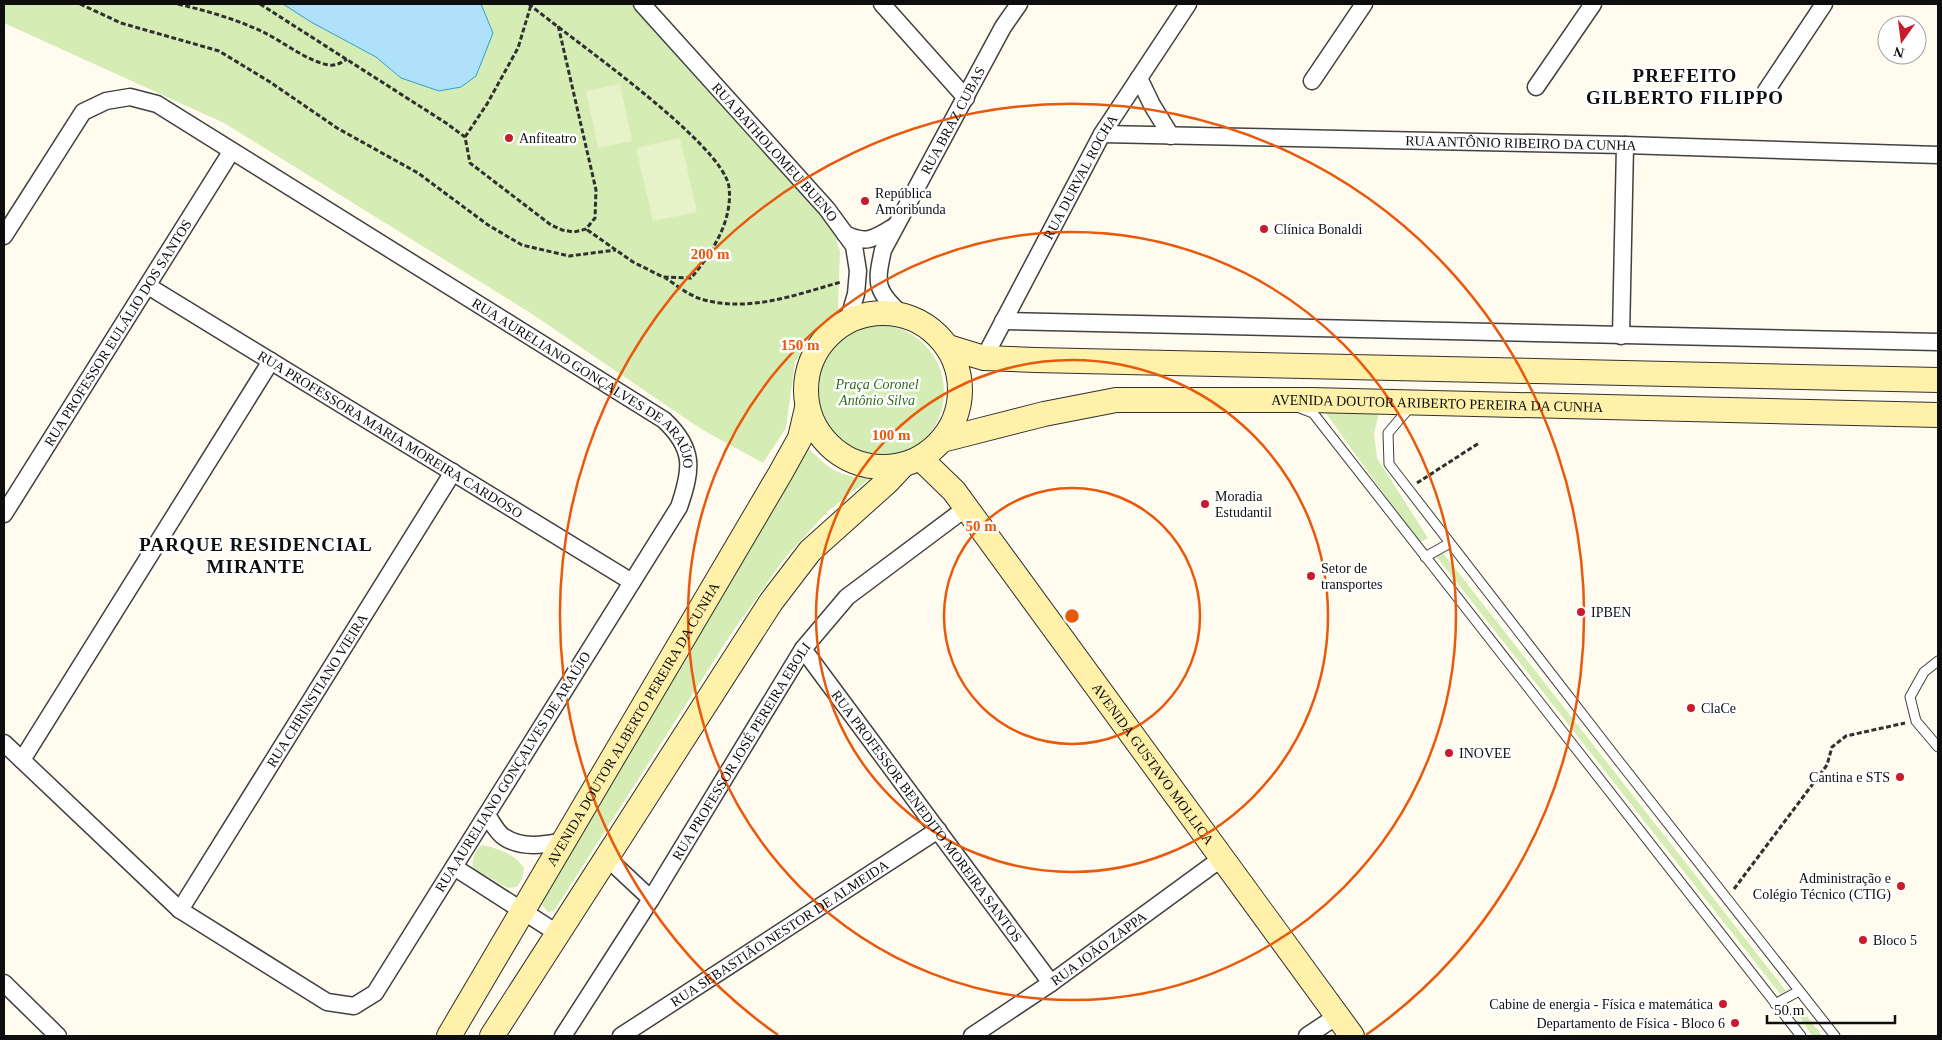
<svg xmlns="http://www.w3.org/2000/svg" width="1942" height="1040" font-family="Georgia,serif">
<style>
.green{fill:#d5edb5}
.pitch{fill:#e6f3c8}
.water{fill:#afe2fa;stroke:#319dd7}
.lines{fill:none;stroke-linecap:round;stroke-linejoin:round}
.lane-casing{stroke:#414141;stroke-width:11}
.street-casing{stroke:#414141;stroke-width:19}
.secondary-casing{stroke:#303030;stroke-width:26}
.path{stroke:#303030;stroke-width:3;stroke-dasharray:5 2.5;stroke-linecap:butt}
.lane{stroke:#fff;stroke-width:9}
.street{stroke:#fff;stroke-width:16}
.secondary{stroke:#fff1aa;stroke-width:24}
.ring{fill:none;stroke:#e8590c;stroke-width:2.5}
.poi-dot{fill:#c81c2d;stroke:#fff;stroke-width:2}
.labels{text-anchor:middle;dominant-baseline:central;stroke-width:5;stroke-linejoin:round;paint-order:stroke}
.street-label{font-size:14px;fill:#0e0e0e;stroke:#fff}
.poi-label{font-size:14px;fill:#0e0e0e;stroke:#fff;text-anchor:start}
.park-label{font-size:14px;font-style:italic;fill:#2e6b19;stroke:#fff}
.district-label{font-size:19px;font-weight:bold;letter-spacing:1px;fill:#0e0e0e;stroke:#fff}
.centre{fill:#e8590c;stroke:#fff;stroke-width:2.5}
.ring-label{font-size:15px;text-anchor:middle;font-weight:bold;fill:#e8590c;stroke:#fff;stroke-width:5;stroke-linejoin:round;paint-order:stroke}
</style>
<rect width="100%" height="100%" fill="#fffbef"/>
<path class="green" d="M4,4H632L746,133L831,224L840,251L838,309L795,362L786,428L763,463L701,429L532,314L224,123L4,23Z
M810 392a67 67 0 1 1 134 0a67 67 0 1 1-134 0Z
M1325,412L1379,413L1374,433L1377,458L1428,538L1419,543Z
M807,446C827,469 839,476 869,479L827,512L784,559L731,634L554,911L548,912L540,903Z
M1443,553L1786,991L1781,995L1436,556Z
M482,845C497,848 515,854 524,868L522,879L517,887L508,888L473,869C472,858 473,853 482,845Z
M1802,1015H1806L1822,1036H1812L1800,1017Z"/>
<path class="pitch" d="M620,84L632,141L598,148L586,91Z
M680,138L697,212L653,221L636,148Z"/>
<path class="water" d="M283,4H481L493,33L476,76L461,87L439,91L401,78L376,57L311,22Z"/>
<g class="lines">
<defs>
<path id="lane" d="M1411,406L1388,433L1389,464L1618,760L1835,1036
M1300,408L1313,413L1801,1036
M1425,557L1450,543
M1938,661L1924,672L1910,697L1916,721L1938,747
M1775,1004L1799,991"/>
<g id="street">
<path id="s1" d="M642,4L827,209L854,246L858,271L856,294L848,321"/>
<path d="M882,4L966,98"/>
<path d="M1139,78L1152,105L1171,136"/>
<path d="M1312,81L1364,4"/>
<path d="M1536,87L1593,4"/>
<path d="M1766,91L1824,4"/>
<path id="s2" d="M1102,134L1625,145L1938,155"/>
<path d="M845,234C867,245 875,238 895,226"/>
<path id="s3" d="M4,236L83,112L106,101L130,97L157,104L664,420C695,449 692,469 679,507L375,993L354,1006L327,1002L180,910L4,743"/>
<path id="s4" d="M148,286L632,582"/>
<path id="s5" d="M903,316C876,290 875,286 883,250L1003,27L1019,4"/>
<path d="M1003,321L1938,342"/>
<path d="M1621,336L1625,145"/>
<path id="s6" d="M984,358L1102,134L1188,4"/>
<path id="s7" d="M4,514L231,152"/>
<path id="s8" d="M803,649L1051,983"/>
<path d="M22,760L271,361"/>
<path d="M487,815C492,822 497,833 504,837C522,849 544,845 563,841"/>
<path d="M606,857L651,899"/>
<path d="M454,867L557,933"/>
<path id="s9" d="M180,910L453,472"/>
<path d="M4,983L58,1036"/>
<path id="s10" d="M563,1036L651,899L803,649L847,597L966,508"/>
<path id="s11" d="M621,1036L938,830"/>
<path id="s12" d="M972,1036L1051,983L1222,858"/>
<path d="M1307,1036L1337,1016"/>
</g>
<g id="secondary">
<circle cx="883" cy="390" r="77"/>
<path d="M948,347L984,358L1035,360L1938,380"/>
<path id="s13" d="M942,440L1044,414L1116,400H1311L1938,415"/>
<path id="s14" d="M920,458L954,491L1352,1036"/>
<path id="s15" d="M449,1036L780,474L800,438L807,408"/>
<path d="M492,1036L771,602L810,551L887,482L902,466"/>
</g>
</defs>
<use href="#lane" class="lane-casing"/>
<use href="#street" class="street-casing"/>
<use href="#secondary" class="secondary-casing"/>
<path class="path" d="M80,4L121,23L219,51L270,82L337,128L418,173L488,225L522,245L569,256L616,250
M178,4C207,11 236,19 263,32C284,42 306,61 329,65C336,66 341,63 347,59
M260,4L446,123L465,137L470,163L551,225L562,230L574,232L586,229L595,218L596,190L558,25
M529,4C568,37 723,143 729,187C733,221 712,253 691,278L663,277L633,262L586,229
M465,137L487,104L518,48L531,5
M664,277C675,284 688,295 701,299C748,313 795,295 841,282
M1417,483L1479,443
M1734,889L1827,765L1832,747L1846,736L1905,723"/>
<use href="#lane" class="lane"/>
<use href="#street" class="street"/>
<use href="#secondary" class="secondary"/>
</g>
<g class="ring">
<circle cx="1072" cy="616" r="128"/>
<circle cx="1072" cy="616" r="256"/>
<circle cx="1072" cy="616" r="384"/>
<path d="M778 1035A512 512 0 1 1 1366 1035"/>
</g>
<g class="poi-dot">
<circle cx="509" cy="138" r="5"/>
<circle cx="865" cy="201" r="5"/>
<circle cx="1264" cy="229" r="5"/>
<circle cx="1205" cy="504" r="5"/>
<circle cx="1311" cy="576" r="5"/>
<circle cx="1581" cy="612" r="5"/>
<circle cx="1691" cy="708" r="5"/>
<circle cx="1449" cy="753" r="5"/>
<circle cx="1900" cy="777" r="5"/>
<circle cx="1901" cy="886" r="5"/>
<circle cx="1863" cy="940" r="5"/>
<circle cx="1723" cy="1004" r="5"/>
<circle cx="1735" cy="1023" r="5"/>
</g>
<g class="labels">
<g class="street-label">
<text stroke="none"><textPath href="#s5" startOffset="222">RUA BRAZ CUBAS</textPath></text>
<text stroke="none"><textPath href="#s2" startOffset="419">RUA ANTÔNIO RIBEIRO DA CUNHA</textPath></text>
<text stroke="none"><textPath href="#s1" startOffset="199">RUA BATHOLOMEU BUENO</textPath></text>
<text stroke="none"><textPath href="#s6" startOffset="205">RUA DURVAL ROCHA</textPath></text>
<text stroke="none"><textPath href="#s7" startOffset="214">RUA PROFESSOR EULÁLIO DOS SANTOS</textPath></text>
<text stroke="none"><textPath href="#s3" startOffset="738">RUA AURELIANO GONÇALVES DE ARAÚJO</textPath></text>
<text stroke="none"><textPath href="#s13" startOffset="500">AVENIDA DOUTOR ARIBERTO PEREIRA DA CUNHA</textPath></text>
<text stroke="none"><textPath href="#s4" startOffset="284">RUA PROFESSORA MARIA MOREIRA CARDOSO</textPath></text>
<text stroke="none"><textPath href="#s9" startOffset="259">RUA CHRINSTIANO VIEIRA</textPath></text>
<text stroke="none"><textPath href="#s15" startOffset="362">AVENIDA DOUTOR ALBERTO PEREIRA DA CUNHA</textPath></text>
<text stroke="none"><textPath href="#s10" startOffset="336">RUA PROFESSOR JOSÉ PEREIRA EBOLI</textPath></text>
<text stroke="none"><textPath href="#s14" startOffset="385">AVENIDA GUSTAVO MOLLICA</textPath></text>
<text transform="translate(513 772) rotate(-58)">RUA AURELIANO GONÇALVES DE ARAÚJO</text>
<text stroke="none"><textPath href="#s8" startOffset="208">RUA PROFESSOR BENEDITO MOREIRA SANTOS</textPath></text>
<text stroke="none"><textPath href="#s11" startOffset="189">RUA SEBASTIÃO NESTOR DE ALMEIDA</textPath></text>
<text stroke="none"><textPath href="#s12" startOffset="154">RUA JOÃO ZAPPA</textPath></text>
</g>
<g class="poi-label">
<text x="519" y="138">Anfiteatro</text>
<text x="875" y="193">República<tspan x="875" dy="16">Amoribunda</tspan></text>
<text x="1274" y="229">Clínica Bonaldi</text>
<text x="1215" y="496">Moradia<tspan x="1215" dy="16">Estudantil</tspan></text>
<text x="1321" y="568">Setor de<tspan x="1321" dy="16">transportes</tspan></text>
<text x="1591" y="612">IPBEN</text>
<text x="1701" y="708">ClaCe</text>
<text x="1459" y="753">INOVEE</text>
<text x="1890" y="777" text-anchor="end">Cantina e STS</text>
<text x="1891" y="878" text-anchor="end">Administração e<tspan x="1891" dy="16">Colégio Técnico (CTIG)</tspan></text>
<text x="1873" y="940">Bloco 5</text>
<text x="1713" y="1004" text-anchor="end">Cabine de energia - Física e matemática</text>
<text x="1725" y="1023" text-anchor="end">Departamento de Física - Bloco 6</text>
</g>
<g class="park-label">
<text x="877" y="384">Praça Coronel<tspan x="877" dy="16">Antônio Silva</tspan></text>
</g>
<g class="district-label">
<text x="1685" y="75">PREFEITO<tspan x="1685" dy="22">GILBERTO FILIPPO</tspan></text>
<text x="256" y="544">PARQUE RESIDENCIAL<tspan x="256" dy="22">MIRANTE</tspan></text>
</g>
</g>
<circle cx="1072" cy="616" r="8" class="centre"/>
<g class="ring-label">
<text x="710" y="259">200 m</text>
<text x="800" y="350">150 m</text>
<text x="891" y="440">100 m</text>
<text x="981" y="531">50 m</text>
</g>
<rect width="1942" height="1040" fill="none" stroke="#0e0e0e" stroke-width="10"/>
<g transform="translate(1902 40) rotate(194)"><circle r="24" fill="#ffffff" stroke="#9f9f9f"/>
<path d="M0-4L9 19L0 12L-9 19Z" fill="#c81c2d"/>
<text y="-8" font-size="14" font-weight="bold" text-anchor="middle" fill="#0e0e0e">N</text>
</g>
<path d="M1767 1015v8h128v-8" fill="none" stroke="#0e0e0e" stroke-width="2.5"/>
<text x="1774" y="1015" font-size="15" fill="#0e0e0e" stroke="#ffffff" stroke-width="4" paint-order="stroke">50 m</text>
</svg>
